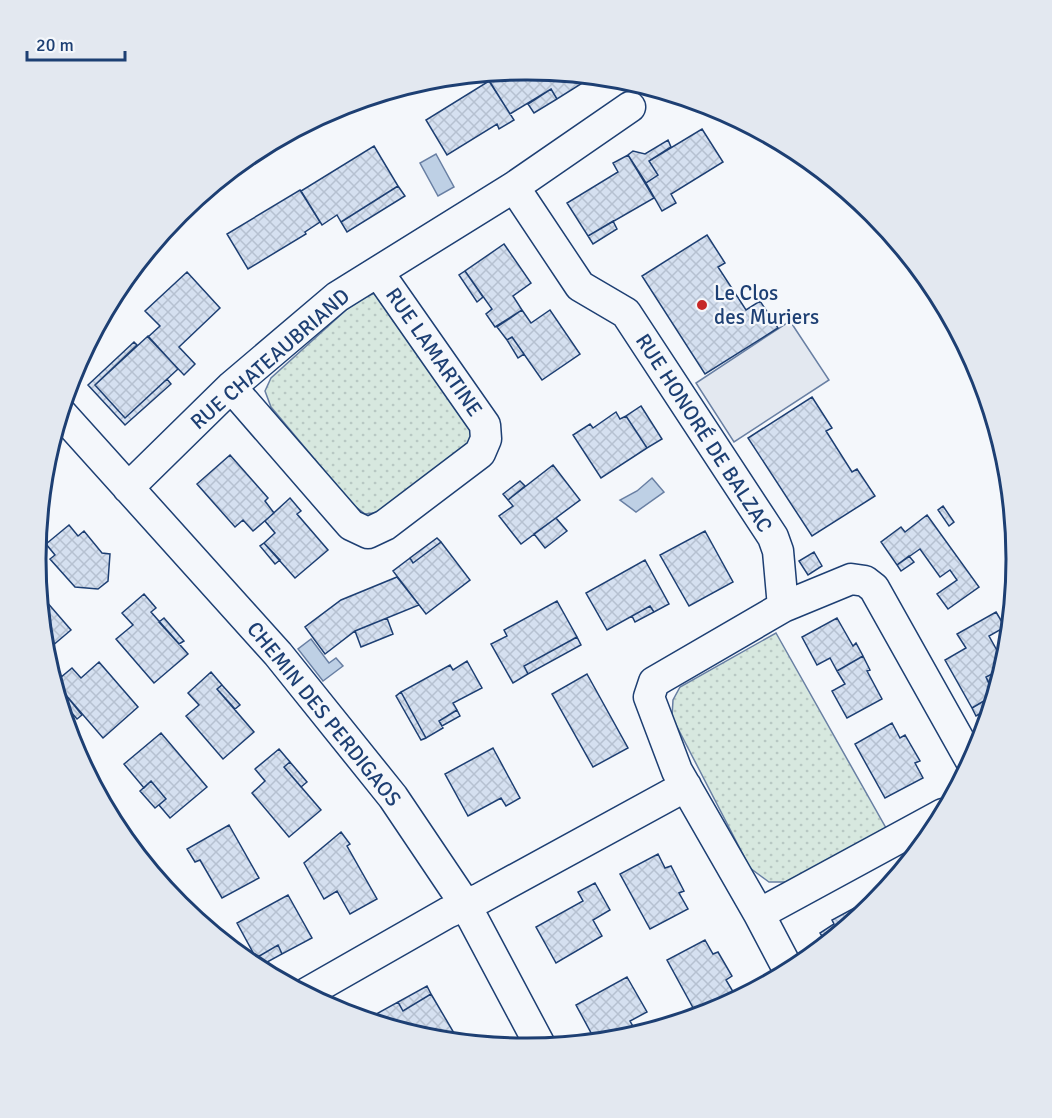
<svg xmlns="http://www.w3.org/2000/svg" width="1052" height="1118" font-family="Signika,sans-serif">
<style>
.grass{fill:url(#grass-dots);stroke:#687fa3;stroke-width:1.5}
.parking{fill:#e3e8f0;stroke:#687fa3;stroke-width:1.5}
.water{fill:#bed0e5;stroke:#687fa3;stroke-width:1.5}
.building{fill:url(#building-cross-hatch);stroke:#1d3f73;stroke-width:1.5}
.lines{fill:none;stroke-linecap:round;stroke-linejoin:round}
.street-casing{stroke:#1d3f73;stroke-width:33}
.path{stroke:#5e769c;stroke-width:4;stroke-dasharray:4.5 3;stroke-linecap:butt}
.street{stroke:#f4f7fb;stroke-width:30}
.poi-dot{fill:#c62828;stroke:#f4f7fb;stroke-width:2}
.labels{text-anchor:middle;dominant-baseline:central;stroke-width:4.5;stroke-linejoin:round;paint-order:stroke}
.poi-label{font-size:21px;fill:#1d3f73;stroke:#f4f7fb;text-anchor:start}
.street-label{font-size:21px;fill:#1d3f73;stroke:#f4f7fb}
.rim{fill:none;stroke:#1d3f73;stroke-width:3}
</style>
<defs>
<pattern id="grass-dots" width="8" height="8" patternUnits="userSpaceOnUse" patternTransform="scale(1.5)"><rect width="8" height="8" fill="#d7e8df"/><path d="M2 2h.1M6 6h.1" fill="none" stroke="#b8c8c3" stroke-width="1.8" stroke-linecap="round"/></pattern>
<pattern id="building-cross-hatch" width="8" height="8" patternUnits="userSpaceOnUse" patternTransform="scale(1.5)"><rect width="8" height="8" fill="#d5e0f0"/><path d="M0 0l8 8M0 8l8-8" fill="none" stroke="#b6c1d1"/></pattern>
</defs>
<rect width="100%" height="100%" fill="#f4f7fb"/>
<path class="grass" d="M375,293L470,423L473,441L382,512L365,514L352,504L271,407L265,391L271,378L356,301Z
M776,633L886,828L790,882H769L750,868L672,717L673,700L680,687Z"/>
<path class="parking" d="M790,321L829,380L734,442L696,383Z"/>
<path class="water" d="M436,154L454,187L438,196L420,163Z
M652,478L664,492L636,512L620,500L637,491Z
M311,639L329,663L336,658L343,666L323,681L298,649Z"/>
<path class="building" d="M526,69L591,75L592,77L557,99L551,89L510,114L490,82L509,71Z
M489,81L514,120L499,129L497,124L447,155L426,120Z
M551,89L557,99L534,113L528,104Z
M702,129L723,162L671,194L676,203L662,211L646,183L658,175L649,161Z
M668,140L671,147L649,161L658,175L646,183L628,155L633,151L645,154Z
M374,146L398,186L341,222L337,215L322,225L301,191Z
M628,155L654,198L588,236L567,203L618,172L613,163Z
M398,186L405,196L347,232L341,222Z
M300,190L320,222L305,232L306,234L248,269L227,234Z
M613,221L617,229L593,244L588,236Z
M707,235L725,263L718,267L746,310L760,301L778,328L705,374L642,276Z
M504,244L531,283L513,296L522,310L495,327L486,314L492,309L465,271Z
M465,271L483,297L477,302L459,275Z
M187,272L220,308L179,347L195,364L184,375L148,337L160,326L145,311Z
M522,310L531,323L550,310L580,354L542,380L512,337L507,340L497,327Z
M148,336L178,369L125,418L95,385Z
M512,337L524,354L518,358L507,340Z
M134,342L137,345L95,385L125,418L167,379L171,384L125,425L88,385Z
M812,397L832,428L826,431L852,472L857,469L875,496L812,536L748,438Z
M641,406L662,439L647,448L626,416Z
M616,412L620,419L626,416L647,448L601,478L573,435L590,424L593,428Z
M230,455L268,498L265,501L274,513L253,531L243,520L235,527L197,484Z
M553,465L580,500L521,544L499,516L513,506L508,500Z
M520,481L525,486L508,500L503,494Z
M290,498L301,511L297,514L328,550L295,578L264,543L275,533L265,521Z
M943,506L954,522L949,526L938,510Z
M927,515L979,587L948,609L937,594L957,580L950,570L940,577L920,549L897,565L881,542L901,527L905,532Z
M556,518L567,531L545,548L534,534Z
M69,525L78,536L84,531L102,553L110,554L108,581L98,589L75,587L50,559L55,555L46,544Z
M705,531L733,582L689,606L660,555Z
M437,538L441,542L413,563L410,558Z
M441,542L470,580L426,614L393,571L410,558L413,563Z
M264,543L280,560L275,564L260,546Z
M814,552L822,566L808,575L799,561Z
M909,556L914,562L901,571L897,565Z
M645,560L669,604L654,612L650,606L607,630L586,593Z
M397,577L419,605L355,631L325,654L305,627L341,600Z
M39,593L71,630L45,652Z
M144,594L156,608L151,612L188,654L154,683L116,639L133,625L122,613Z
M557,601L577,637L524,666L528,674L513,683L491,644L507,636L504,630Z
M650,606L654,612L635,622L632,616Z
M996,612L1005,627L989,636L1004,663L1003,668L986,677L994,695L972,708L945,660L966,648L957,634Z
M164,618L184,641L179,644L159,622Z
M387,618L393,634L361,647L355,631Z
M837,618L853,646L856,643L863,656L837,671L830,658L817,665L802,637Z
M577,637L581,645L528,674L524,666Z
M863,656L870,670L867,671L882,699L847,718L832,691L845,684L837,671Z
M467,661L482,688L453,703L457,710L439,721L443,728L426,738L401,692L450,665L453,670Z
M99,662L138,707L103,738L65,694L59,698L54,683L72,668L81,678Z
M1003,668L997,685L992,688L986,677Z
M211,672L222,685L217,689L254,732L223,759L186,716L199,705L188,693Z
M587,674L628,748L593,767L552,694Z
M222,685L240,705L235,709L217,689Z
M401,692L426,738L421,740L396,696Z
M65,694L82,715L77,719L59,698Z
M994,695L990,708L976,716L972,708Z
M457,710L460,716L442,726L439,721Z
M892,723L900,738L905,735L920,761L915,763L923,778L885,798L855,744Z
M161,733L207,787L170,818L159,805L166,799L151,781L144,788L124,764Z
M493,748L520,798L506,806L501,798L468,816L445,774Z
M279,749L290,762L284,767L321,810L289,837L252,793L265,781L255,769Z
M290,762L307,782L301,787L284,767Z
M151,781L166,799L155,808L140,791Z
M229,825L259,878L222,898L200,860L195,862L187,849Z
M341,832L350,844L347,846L377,899L350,914L337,891L324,899L304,863Z
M658,854L665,868L671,866L684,891L679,893L688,909L650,929L620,874Z
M595,883L610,910L593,920L602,936L556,963L536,927L583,901L578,892Z
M288,895L312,938L282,954L278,945L256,958L237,923Z
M874,903L872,906L826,943L820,933L834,924L832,920L858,906L861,911Z
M705,940L713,954L718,952L732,976L726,980L735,995L697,1015L667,960Z
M278,945L282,954L260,966L256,958Z
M627,977L647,1012L630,1021L638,1035L621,1040L596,1042L576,1005Z
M427,986L431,994L403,1011L398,1002Z
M431,994L454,1033L442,1041L430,1040L371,1022L369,1018L398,1002L403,1011Z"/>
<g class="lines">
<defs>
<path id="street" d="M514,187L580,286L626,313L773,537L778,551L783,607
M231,387L351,525L368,533L385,525L480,453L486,439L485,425L378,272
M61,413L278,654L393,797L465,904L541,1047
M128,488L231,387L337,297L514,187L630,107
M759,914L943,814
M789,971L759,914L677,771L649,697L654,682L783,607L851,579L865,581L874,588L971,761
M305,994L447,913L481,898L686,786"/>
</defs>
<use href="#street" class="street-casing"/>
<path class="path" d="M162,234L267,144"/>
<use href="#street" class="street"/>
</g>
<circle class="poi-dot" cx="702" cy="305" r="6"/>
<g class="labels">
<g class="poi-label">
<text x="714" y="293">Le Clos<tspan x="714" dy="24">des Muriers</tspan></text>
</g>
<g class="street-label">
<text transform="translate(434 352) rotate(55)">RUE LAMARTINE</text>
<text transform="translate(270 359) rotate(-41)">RUE CHATEAUBRIAND</text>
<text transform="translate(704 433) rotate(57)">RUE HONORÉ DE BALZAC</text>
<text transform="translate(324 714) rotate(51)">CHEMIN DES PERDIGAOS</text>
</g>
</g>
<path d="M0 0H1052V1118H0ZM525 80H527A479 479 0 0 1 1006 559V559A479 479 0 0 1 527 1038H525A479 479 0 0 1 46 559V559A479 479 0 0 1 525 80Z" fill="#e3e8f0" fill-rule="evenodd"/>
<path class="rim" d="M525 80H527A479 479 0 0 1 1006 559V559A479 479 0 0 1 527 1038H525A479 479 0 0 1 46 559V559A479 479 0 0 1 525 80Z"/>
<path d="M27 51v9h98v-9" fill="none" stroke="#1d3f73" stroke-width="3"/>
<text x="36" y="51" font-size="18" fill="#1d3f73" stroke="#f4f7fb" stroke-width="4.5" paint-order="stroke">20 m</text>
</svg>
